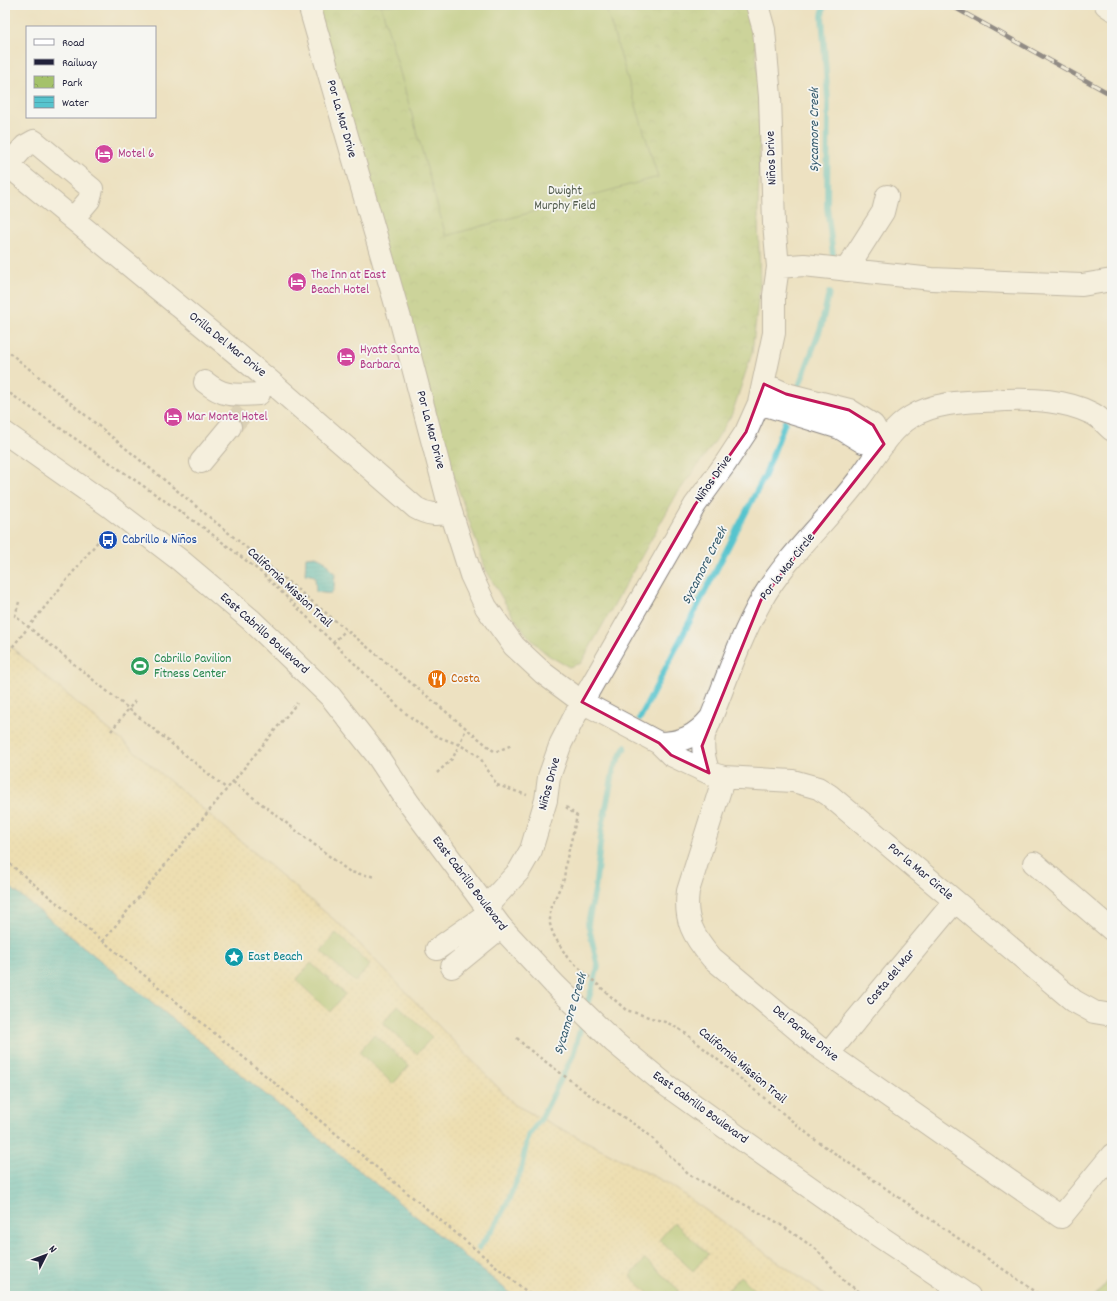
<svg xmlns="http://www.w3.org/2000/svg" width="1117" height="1301" font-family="Dekko,sans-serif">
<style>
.sand{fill:url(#sand-dots);stroke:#887e6c}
.park{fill:url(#park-crowns);stroke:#637252}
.pitch{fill:#a4c26a;stroke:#637252}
.water{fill:url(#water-rules);stroke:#3c7384}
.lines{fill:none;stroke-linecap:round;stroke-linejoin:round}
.stream{stroke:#57c4ce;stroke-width:6}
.minor-tunnel{stroke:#c4bba6;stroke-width:22;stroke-dasharray:22 11;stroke-linecap:butt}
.minor-casing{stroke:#88827e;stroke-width:24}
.major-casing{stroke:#88827e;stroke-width:24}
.highway-casing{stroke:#88827e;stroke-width:24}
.path{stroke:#88827e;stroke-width:2.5;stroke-dasharray:3 3;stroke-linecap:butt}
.minor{stroke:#fff;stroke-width:22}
.major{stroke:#fff;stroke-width:22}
.highway{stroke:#fff;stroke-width:22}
.rail-casing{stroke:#22223b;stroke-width:4.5}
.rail{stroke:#f6f6f2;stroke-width:3;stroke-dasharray:9;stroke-linecap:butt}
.marked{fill:none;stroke:#c2185b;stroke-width:3;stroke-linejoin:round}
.labels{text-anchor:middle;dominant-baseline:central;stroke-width:3.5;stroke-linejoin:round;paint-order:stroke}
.street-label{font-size:13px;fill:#22223b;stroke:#f6f6f2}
.hotel-label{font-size:13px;fill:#b23c85;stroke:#f6f6f2;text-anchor:start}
.park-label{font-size:13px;fill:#505a4b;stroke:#f6f6f2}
.transit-label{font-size:13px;fill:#164399;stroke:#f6f6f2;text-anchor:start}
.leisure-label{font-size:13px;fill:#27864d;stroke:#f6f6f2;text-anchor:start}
.food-label{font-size:13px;fill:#c56008;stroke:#f6f6f2;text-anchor:start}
.culture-label{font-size:13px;fill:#0d838f;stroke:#f6f6f2;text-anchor:start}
.water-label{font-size:14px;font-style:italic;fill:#355b6e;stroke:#f6f6f2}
</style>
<defs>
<pattern id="sand-dots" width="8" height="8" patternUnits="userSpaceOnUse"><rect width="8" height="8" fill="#eeda9e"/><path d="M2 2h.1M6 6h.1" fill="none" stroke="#ccbb89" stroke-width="1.8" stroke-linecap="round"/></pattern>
<pattern id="park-crowns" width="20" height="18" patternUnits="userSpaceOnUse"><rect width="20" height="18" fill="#a4c26a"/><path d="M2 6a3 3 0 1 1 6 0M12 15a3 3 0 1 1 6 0" fill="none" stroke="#8da65d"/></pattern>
<pattern id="water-rules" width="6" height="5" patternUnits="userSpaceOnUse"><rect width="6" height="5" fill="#57c4ce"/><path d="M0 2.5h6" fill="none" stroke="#4ba8b2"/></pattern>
</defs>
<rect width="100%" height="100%" fill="#f6f6f2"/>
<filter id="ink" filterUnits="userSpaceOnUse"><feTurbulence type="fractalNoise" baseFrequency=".025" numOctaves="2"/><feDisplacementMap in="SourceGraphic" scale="8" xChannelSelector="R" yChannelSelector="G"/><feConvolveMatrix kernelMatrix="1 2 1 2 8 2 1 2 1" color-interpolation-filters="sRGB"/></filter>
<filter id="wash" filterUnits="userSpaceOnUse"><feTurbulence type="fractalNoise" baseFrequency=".012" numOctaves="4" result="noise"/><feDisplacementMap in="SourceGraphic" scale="16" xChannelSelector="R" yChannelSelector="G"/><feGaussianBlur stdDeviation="0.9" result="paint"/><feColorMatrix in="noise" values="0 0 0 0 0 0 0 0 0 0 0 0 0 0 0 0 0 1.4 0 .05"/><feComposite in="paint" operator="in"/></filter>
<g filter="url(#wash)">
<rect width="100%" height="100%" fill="#ede1c1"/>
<path class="sand" d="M5,642L345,929L515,1105L669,1184L826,1296H514L5,883Z"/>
<path class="park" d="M309,5H746L754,32L759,82L760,132L758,216L760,285L752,353L732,414L716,440L677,494L581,663L569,667C562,663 554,659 548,655C520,634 503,599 486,570L401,322Z
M1112,1275V1296H1095Z"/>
<path class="pitch" d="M381,5H605L658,177L446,236Z
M336,933L370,965L355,982L321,951Z
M311,963L345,994L330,1012L296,980Z
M398,1005L432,1037L417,1054L383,1023Z
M374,1034L409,1066L393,1084L359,1052Z
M674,1222L708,1254L693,1271L659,1240Z
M645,1259L679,1290L674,1296H651L630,1276Z
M740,1276L762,1296H728L725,1293Z"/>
<path class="water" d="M316,556L324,560L335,574L334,588L331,594L316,592L315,576L305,574L306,557Z
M5,883L514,1296H5Z"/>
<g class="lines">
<path class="stream" d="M824,5L822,16L828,101L827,207L833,255
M799,386L821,327L829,293
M640,718L765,475L785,422
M586,1008L598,967L588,923L595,890L602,827L614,768L625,747
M479,1248L496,1224L508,1201L521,1170L528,1136L541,1119L573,1055L583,1019"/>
</g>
</g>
<g filter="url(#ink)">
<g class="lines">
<path class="minor-tunnel" d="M230,427L244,411"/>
<defs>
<path id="minor" d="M309,5L401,322L451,512L471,575L486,607L514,646L543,673L582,702L659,743L671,755L709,773L724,777L793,781L818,788L829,795L1074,1001L1094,1012L1112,1015
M5,163L270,381L416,508C428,515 437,515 451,512
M8,165L25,146L34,141L92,189L89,200L73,219
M778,267L804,265L932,279L1082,285L1112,280
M846,270L883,212L887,196
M205,382C225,398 235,395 259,394
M764,384L786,394L849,410L873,425L884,444
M759,403L840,428L863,442L884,444
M201,462L230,427
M659,743C681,743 696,736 710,719
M709,773C704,759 702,749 704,735C723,691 737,643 761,601C785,558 829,519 859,479C876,457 888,431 911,417C937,400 975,402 1005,400C1034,399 1065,400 1091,413C1099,416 1105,424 1112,430
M724,777L688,891C684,920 693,936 712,958L817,1046L1061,1217L1112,1155
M1034,863L1112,930
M486,907L519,871L531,850L546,800L549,777L561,743L582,702L695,505L725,464L746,432L759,403L774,333V295L778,267L774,223L770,97L764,30L757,5
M437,949L490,912
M452,967L501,927
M828,1054L955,901"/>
<path id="major" d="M5,433L109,506L181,561L251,620L331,697L376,754L408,802L501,927L556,986L614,1042L666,1085L747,1143L870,1230L969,1296"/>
<path id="highway" d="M1106,5L1112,9"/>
</defs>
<use href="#minor" class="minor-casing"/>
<use href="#major" class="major-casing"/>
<use href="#highway" class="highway-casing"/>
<path class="path" d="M5,349L495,752L512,745
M5,390L204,528L262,573L404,712L436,736L460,745L479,756L497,785L527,795
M19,602L15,616L227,789
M333,643L346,630
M5,656L100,539
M111,731L135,701
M437,773L453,758L466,729
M233,782L350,872L376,877
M566,807L577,816L566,862L564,879L550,909V924L553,934L567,957L626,1010L668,1023L684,1032L814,1139L1042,1296
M5,860L532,1296
M103,941L297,703
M517,1038L526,1047L591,1096L646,1132L688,1174L775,1221L816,1249L845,1282L866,1296"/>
<use href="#minor" class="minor"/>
<use href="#major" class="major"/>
<use href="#highway" class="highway"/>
<defs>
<path id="rail" d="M950,5L1112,95"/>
</defs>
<use href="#rail" class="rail-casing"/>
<use href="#rail" class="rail"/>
</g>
</g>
<path d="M0 0H1117V1301H0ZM764,384L786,394L849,410L873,425L884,444L761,600L702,746L709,773L671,755L659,743L582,702L695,505L746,432Z" fill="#ede1c1" fill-opacity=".55" fill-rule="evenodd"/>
<path class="marked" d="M764,384L786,394L849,410L873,425L884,444L761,600L702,746L709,773L671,755L659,743L582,702L695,505L746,432Z"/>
<defs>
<symbol id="hotel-disc" viewBox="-11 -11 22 22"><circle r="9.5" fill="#d1479c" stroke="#f6f6f2"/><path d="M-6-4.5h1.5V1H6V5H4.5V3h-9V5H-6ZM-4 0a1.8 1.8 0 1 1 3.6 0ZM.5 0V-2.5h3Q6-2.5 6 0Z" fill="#fff"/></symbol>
<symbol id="bus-disc" viewBox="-11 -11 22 22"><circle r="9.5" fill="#1a4fb4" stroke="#f6f6f2"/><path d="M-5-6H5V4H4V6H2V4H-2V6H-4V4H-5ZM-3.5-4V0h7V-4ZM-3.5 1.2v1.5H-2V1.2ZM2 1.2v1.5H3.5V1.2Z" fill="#fff"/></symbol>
<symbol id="stadium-disc" viewBox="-11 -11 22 22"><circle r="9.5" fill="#2e9e5b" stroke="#f6f6f2"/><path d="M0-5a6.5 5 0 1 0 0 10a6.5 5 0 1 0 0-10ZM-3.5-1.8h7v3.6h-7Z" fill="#fff"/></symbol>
<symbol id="restaurant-disc" viewBox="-11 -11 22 22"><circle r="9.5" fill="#e8710a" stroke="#f6f6f2"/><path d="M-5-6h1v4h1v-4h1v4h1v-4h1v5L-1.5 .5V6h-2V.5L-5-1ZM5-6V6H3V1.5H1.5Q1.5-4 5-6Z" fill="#fff"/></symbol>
<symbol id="sight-disc" viewBox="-11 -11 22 22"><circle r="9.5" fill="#0f9aa8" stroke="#f6f6f2"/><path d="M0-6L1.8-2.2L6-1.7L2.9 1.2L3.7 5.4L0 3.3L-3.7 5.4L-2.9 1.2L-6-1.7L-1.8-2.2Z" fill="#fff"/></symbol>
</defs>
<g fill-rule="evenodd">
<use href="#hotel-disc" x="93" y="143" width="22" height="22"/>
<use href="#hotel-disc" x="286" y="271" width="22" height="22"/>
<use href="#hotel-disc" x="335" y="346" width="22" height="22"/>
<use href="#hotel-disc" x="162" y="406" width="22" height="22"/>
<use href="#bus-disc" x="97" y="529" width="22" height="22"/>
<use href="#stadium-disc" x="129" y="655" width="22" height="22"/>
<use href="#restaurant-disc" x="426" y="668" width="22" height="22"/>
<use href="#sight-disc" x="223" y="946" width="22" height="22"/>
</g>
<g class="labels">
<g class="street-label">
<text transform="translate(341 119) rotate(74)">Por La Mar Drive</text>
<text transform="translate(772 158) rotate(-92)">Niños Drive</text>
<text transform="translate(227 345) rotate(39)">Orilla Del Mar Drive</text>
<text transform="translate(430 430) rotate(75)">Por La Mar Drive</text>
<text transform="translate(714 479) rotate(-55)">Niños Drive</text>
<text transform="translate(788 567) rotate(-52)">Por la Mar Circle</text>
<text transform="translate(289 588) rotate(43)">California Mission Trail</text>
<text transform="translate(264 634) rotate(42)">East Cabrillo Boulevard</text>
<text transform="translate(550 784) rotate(-75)">Niños Drive</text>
<text transform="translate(920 872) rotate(40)">Por la Mar Circle</text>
<text transform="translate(469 884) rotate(53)">East Cabrillo Boulevard</text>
<text transform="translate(891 978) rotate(-50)">Costa del Mar</text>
<text transform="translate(805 1034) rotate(39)">Del Parque Drive</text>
<text transform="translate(742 1066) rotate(40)">California Mission Trail</text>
<text transform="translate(700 1108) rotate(36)">East Cabrillo Boulevard</text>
</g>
<g class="hotel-label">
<text x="118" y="154">Motel 6</text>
<text x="311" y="275">The Inn at East<tspan x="311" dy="15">Beach Hotel</tspan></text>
<text x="360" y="350">Hyatt Santa<tspan x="360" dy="15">Barbara</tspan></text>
<text x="187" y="417">Mar Monte Hotel</text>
</g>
<g class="park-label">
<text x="565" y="191">Dwight<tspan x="565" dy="15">Murphy Field</tspan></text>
</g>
<g class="transit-label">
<text x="122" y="540">Cabrillo &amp; Niños</text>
</g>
<g class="leisure-label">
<text x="154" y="659">Cabrillo Pavilion<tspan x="154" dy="15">Fitness Center</tspan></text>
</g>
<g class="food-label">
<text x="451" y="679">Costa</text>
</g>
<g class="culture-label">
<text x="248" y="957">East Beach</text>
</g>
<g class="water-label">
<text transform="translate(815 130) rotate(-90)">Sycamore Creek</text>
<text transform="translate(705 566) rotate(-63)">Sycamore Creek</text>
<text transform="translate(571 1014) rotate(-73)">Sycamore Creek</text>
</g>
</g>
<rect width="1117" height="1301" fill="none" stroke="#f6f6f2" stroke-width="20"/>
<rect x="26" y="26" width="130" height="92" fill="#f6f6f2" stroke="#a1a1a9"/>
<rect x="34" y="39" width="20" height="6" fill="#ffffff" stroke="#a1a1a9"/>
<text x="62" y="46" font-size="12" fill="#22223b">Road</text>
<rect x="34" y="59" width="20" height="6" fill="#22223b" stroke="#a1a1a9"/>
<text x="62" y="66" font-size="12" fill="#22223b">Railway</text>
<rect x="34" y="76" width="20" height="12" fill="url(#park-crowns)" stroke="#a1a1a9"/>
<text x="62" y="86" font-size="12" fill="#22223b">Park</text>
<rect x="34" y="96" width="20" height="12" fill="url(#water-rules)" stroke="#a1a1a9"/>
<text x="62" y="106" font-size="12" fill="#22223b">Water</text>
<g transform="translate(46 1255) rotate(48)" stroke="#f6f6f2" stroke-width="3" paint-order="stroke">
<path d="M0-3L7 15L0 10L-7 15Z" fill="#22223b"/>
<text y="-6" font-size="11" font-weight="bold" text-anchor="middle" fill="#22223b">N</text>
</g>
</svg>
